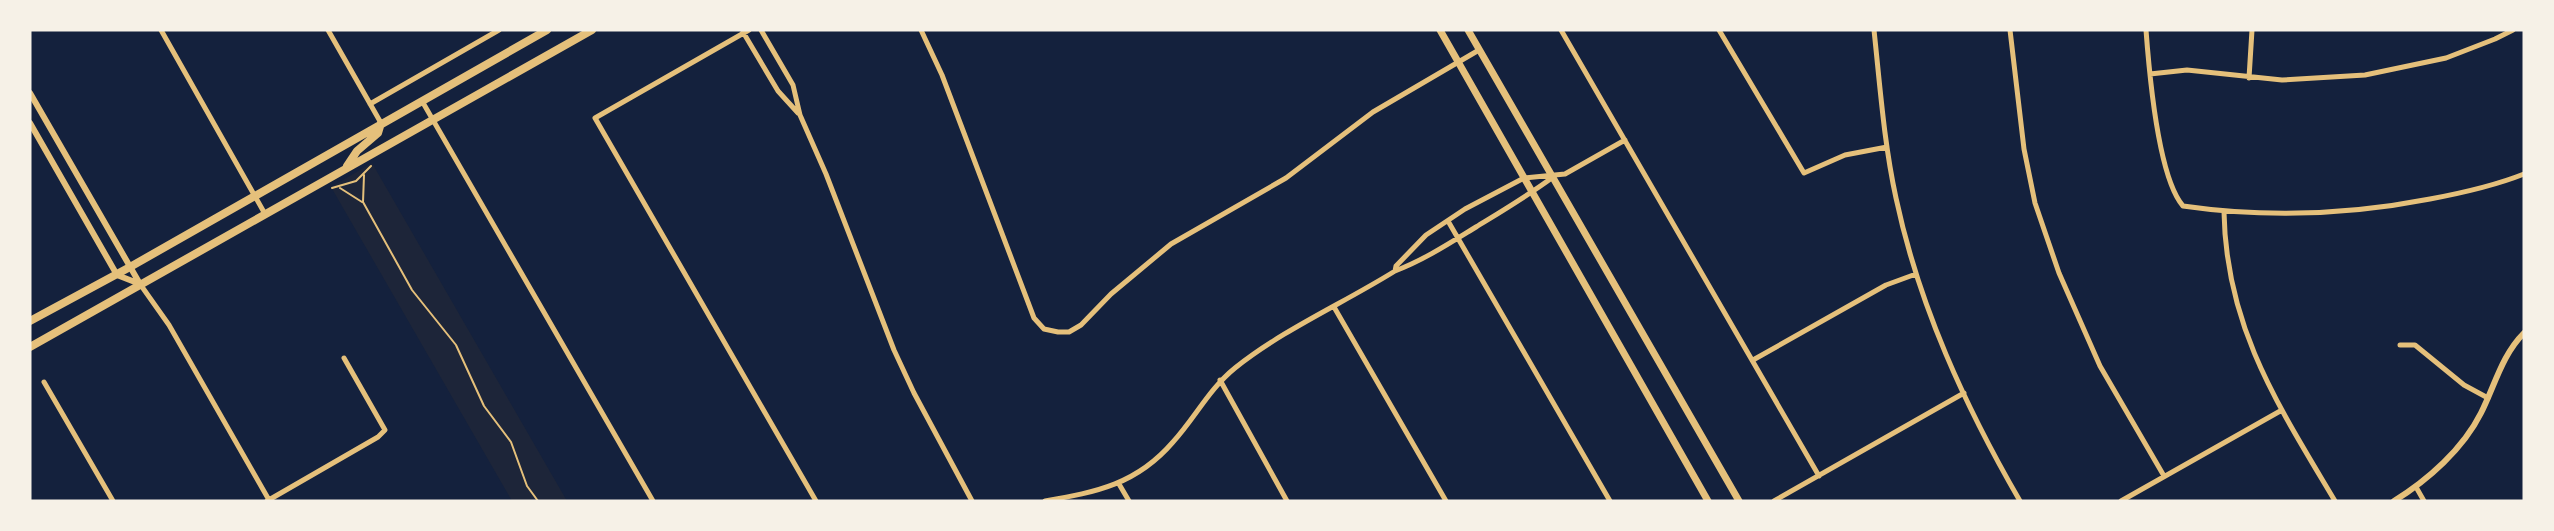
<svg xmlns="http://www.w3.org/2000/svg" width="2554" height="531" font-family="'PT Sans',sans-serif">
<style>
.green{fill:#1d2539}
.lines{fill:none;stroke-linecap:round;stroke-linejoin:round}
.path{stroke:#e5c07b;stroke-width:2}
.minor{stroke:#e5c07b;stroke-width:5}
.tertiary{stroke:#e5c07b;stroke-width:6}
.secondary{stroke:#e5c07b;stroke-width:7}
.primary{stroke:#e5c07b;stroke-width:8}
</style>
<rect width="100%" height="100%" fill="#14213d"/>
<path class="green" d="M372,163L567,501H512L331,187Z"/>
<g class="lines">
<path class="path" d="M364,175L363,202L412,290L456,345L484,406L511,442L527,486L538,501
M332,188L356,181L371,166
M340,188L362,202"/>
<path class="minor" d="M161,30L265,214
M328,30L381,123
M749,30L595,118L816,501
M761,30L793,85L800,115L826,174L894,350L914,393L972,501
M921,30L942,75L1034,318L1044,329L1058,332H1069L1081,325L1111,294L1171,244L1286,178L1373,112L1479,50
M1561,30L1819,476
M1719,30L1804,173L1845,155L1887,147
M1874,30C1880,86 1884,143 1896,198C1919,306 1965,406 2020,501
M2010,30L2024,149L2035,203L2059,273L2100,366L2164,476
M2146,30C2149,70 2158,177 2183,206C2266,218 2348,215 2430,199C2462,193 2494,186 2524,174
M743,32L778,91L798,113
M2150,74L2187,70L2282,80L2365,75L2446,58L2495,39L2513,30
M2249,78L2252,30
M422,101L653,501
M370,104L499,30
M2224,212C2226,327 2278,405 2335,501
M1448,221L1610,501
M1395,271L1396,266L1426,235L1465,209L1524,178L1565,174L1625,140
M140,284L169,325L269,500
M1334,307L1446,501
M2400,345H2415L2464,385L2488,398
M1753,360L1886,285L1916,274
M1220,380L1287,501
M44,382L113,501
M1119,484L1129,501
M2416,487L2424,501
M267,501L378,437L385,430L344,358
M1045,501C1097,492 1137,484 1173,442C1195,418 1209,389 1235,368C1284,329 1342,304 1395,271C1424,260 1450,243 1476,227C1502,211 1529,195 1553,177
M1774,501L1964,393
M2121,501L2282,410"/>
<path class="tertiary" d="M30,93L140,284
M30,123L117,275L140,284
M2394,501C2428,480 2463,449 2481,413C2495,385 2502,355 2524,333"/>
<path class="secondary" d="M1440,30L1708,501
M1468,30L1739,501"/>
<path class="primary" d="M347,166L357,151L378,133L381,123
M30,321L130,267L547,30
M30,347L592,30"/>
</g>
<rect width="2554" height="531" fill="none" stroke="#f6f1e7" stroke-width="63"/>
</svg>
